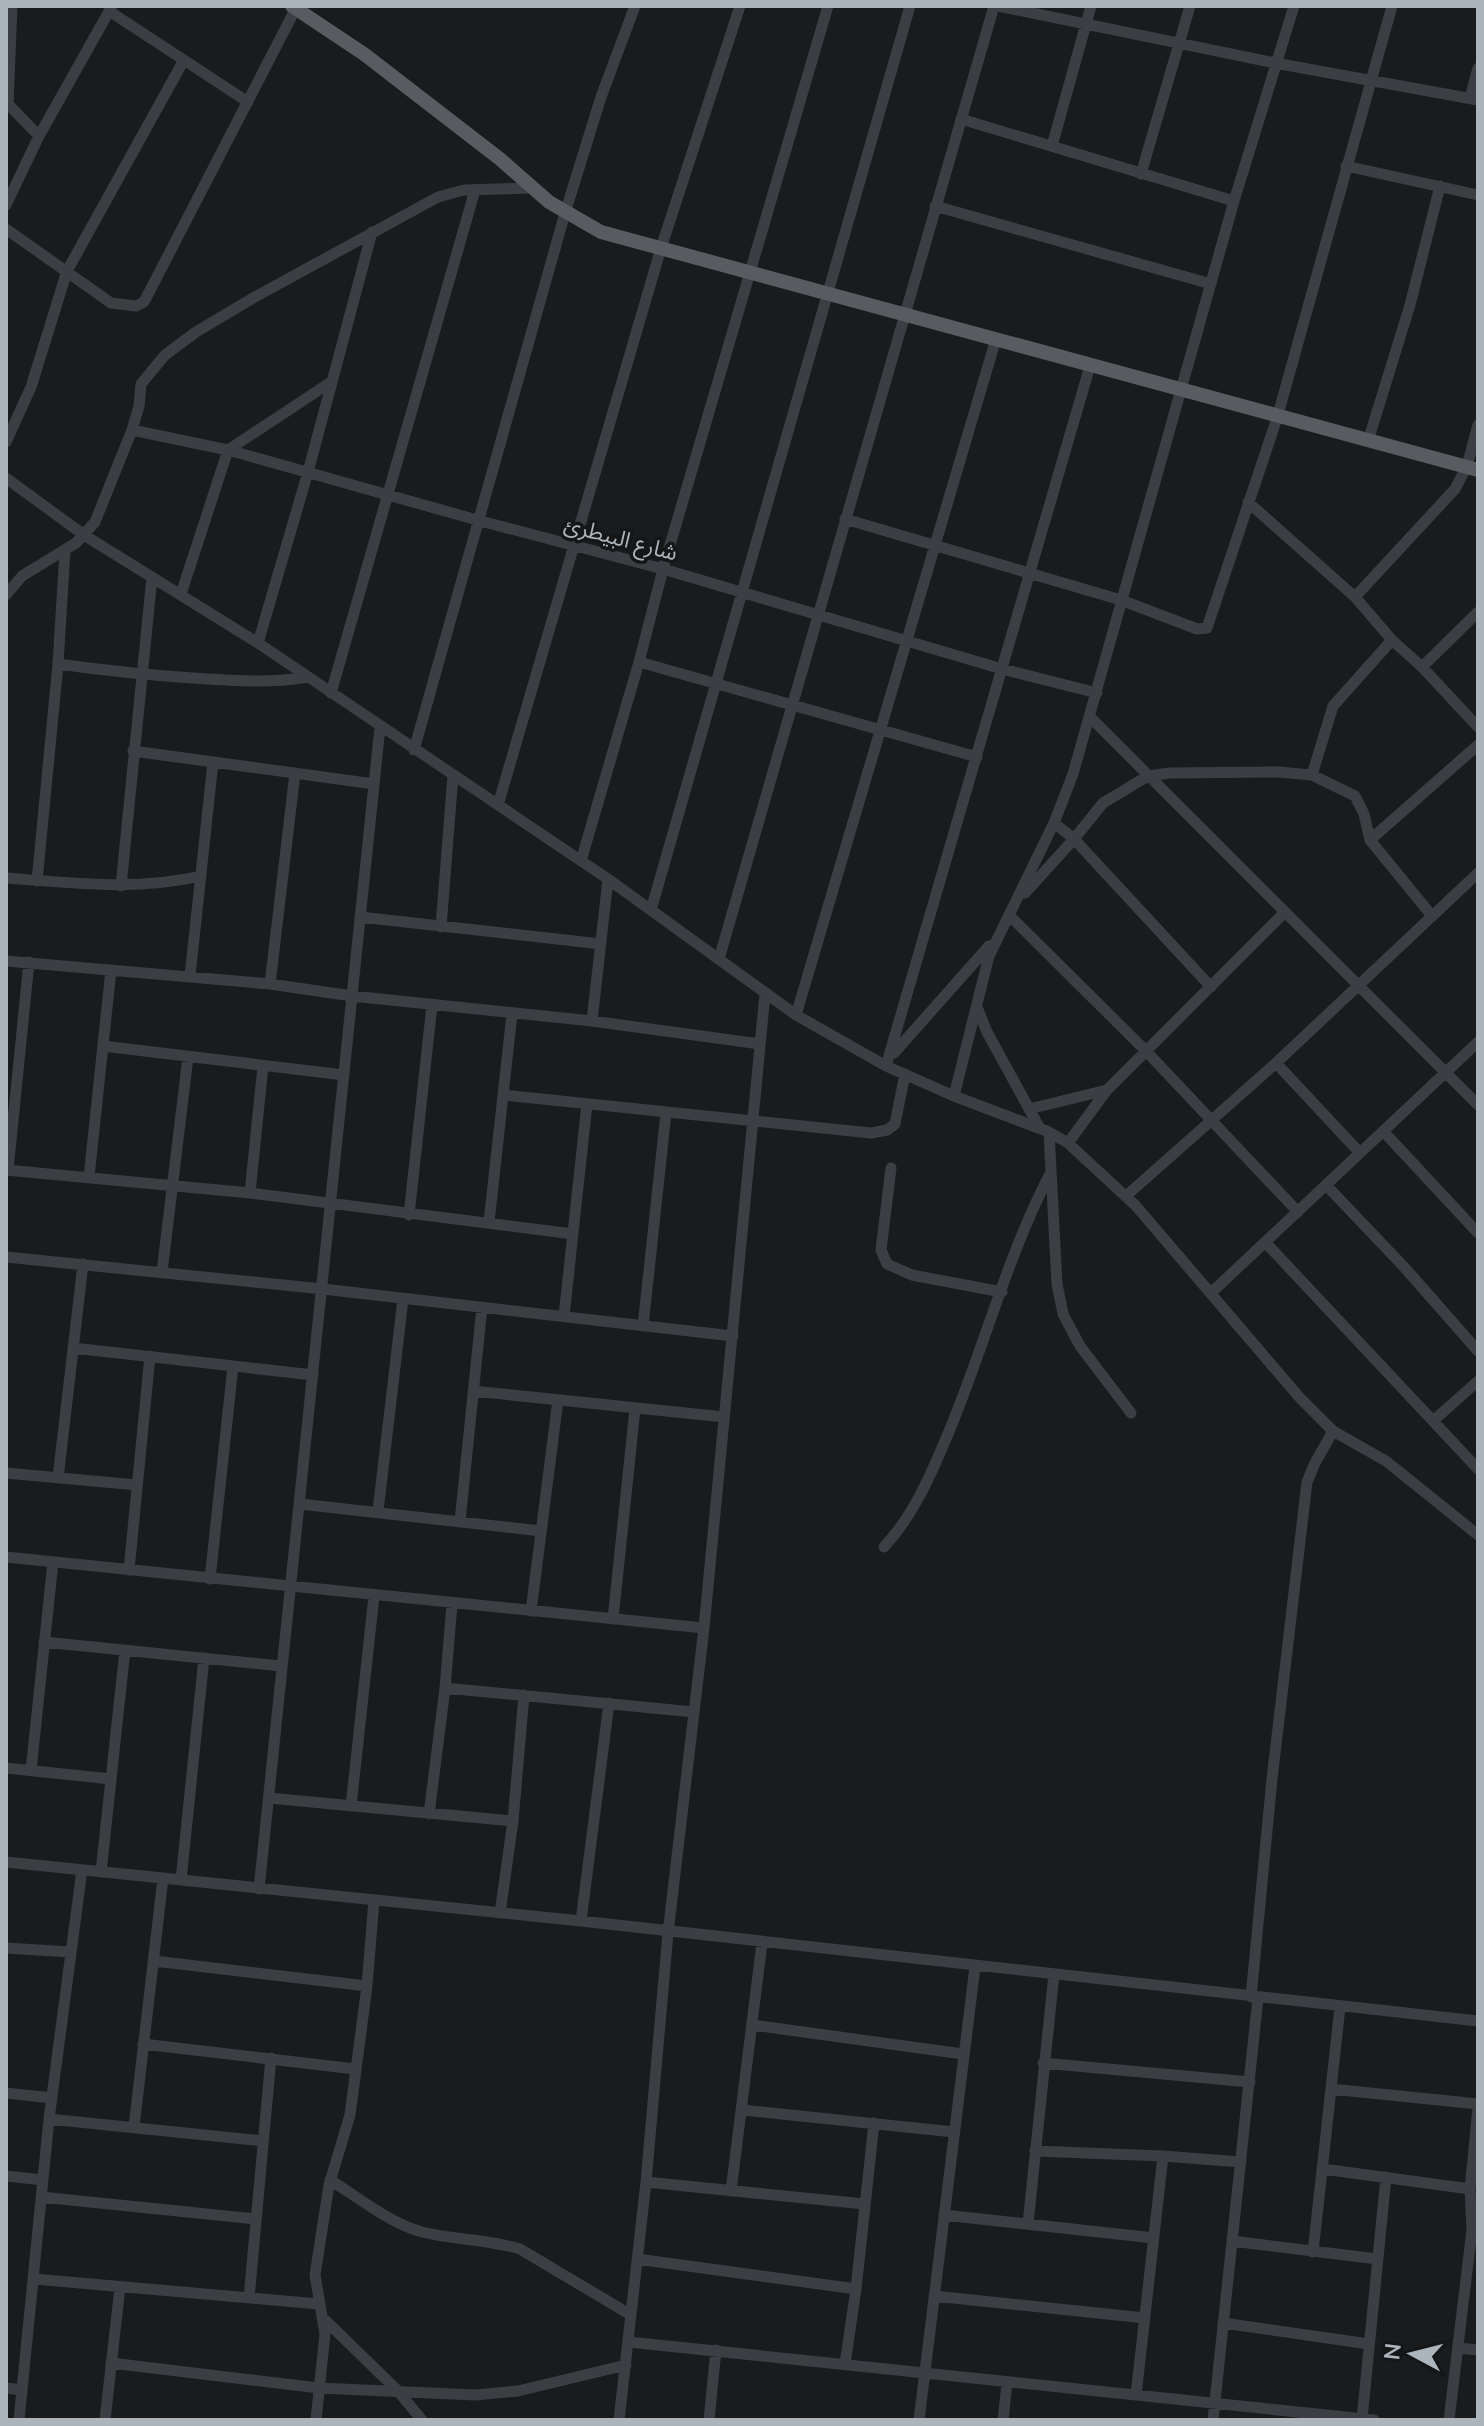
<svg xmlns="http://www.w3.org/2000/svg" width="1484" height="2426" font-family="Mulish,'Noto Sans Arabic',sans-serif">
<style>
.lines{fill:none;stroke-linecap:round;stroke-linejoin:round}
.minor{stroke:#3b3e42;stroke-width:11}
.major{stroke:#585c61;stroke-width:14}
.labels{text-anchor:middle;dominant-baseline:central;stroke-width:7;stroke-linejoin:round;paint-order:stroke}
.street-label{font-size:22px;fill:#adb5bc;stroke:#151618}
</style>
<rect width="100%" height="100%" fill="#1a1b1d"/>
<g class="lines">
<path class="minor" d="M998,6L1275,63L1478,100
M109,11L248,102
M1470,98L1478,68
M6,102L39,136
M8,104L12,6
M961,119L1234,201
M1052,146L1091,6
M1346,166L1478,195
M1141,174L1190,6
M6,205L39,136L112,6
M935,206L1211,284
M6,229L111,303L136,306L144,302L296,8
M132,430L228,450L477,520L663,569L1002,669L1097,693
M1368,441L1410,305L1440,186
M6,442L31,387L67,271L184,60
M6,478L84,535L258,643L608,879L796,1015L886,1066L954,1096L1049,1132L1068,1143L1136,1206L1300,1398L1333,1431L1386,1461L1478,1535
M1248,502L1355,597L1392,640L1422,667L1478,727
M845,519L1121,600L1197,629L1207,628L1277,418L1392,6
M181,594L228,450L331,382
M6,595L22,576L76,543L95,522L132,430L139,406L141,384L165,355L196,332L253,298L438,197L464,190L531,188
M1355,597L1455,489L1467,466L1478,425
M258,643L308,472L372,232
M639,662L977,757
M58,664C108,671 157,676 208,679C241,681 274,683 308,677
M1422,667L1478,612
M331,693L475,190
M1090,717L1478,1105
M414,750L565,213L601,97L635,6
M133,751L374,784
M1312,775L1333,706L1392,640
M498,805L661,248L740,6
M1054,823L1074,839L1211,987
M1370,840L1478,745
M581,861L639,662L663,569L828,6
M6,878C72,883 136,891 201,876
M37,881L58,664L65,551
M121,886L152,577
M1025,893L1074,839L1103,803L1148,776L1170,773L1278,772L1312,775L1355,796L1364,814L1370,840L1432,916
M651,910L910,6
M1009,915L1146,1051L1298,1212
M360,917L601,944
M441,927L453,775
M719,959L994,6
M6,961L270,984L352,996L592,1021L760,1044
M190,976L213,762
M270,984L295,773
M977,1007L987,1032L1039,1127
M796,1015L996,339
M592,1021L608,879
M103,1046L344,1075
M894,1053L989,946
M1276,1063L1360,1153
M886,1066L1090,366
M504,1095L871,1133L887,1130L895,1124L905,1074
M954,1096L989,956L1054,823L1073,774L1234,201L1294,6
M1029,1109L1107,1090
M1383,1131L1478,1233
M1049,1132L1057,1284L1063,1314L1080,1346L1131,1413
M1068,1143L1107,1090L1285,912
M891,1168L881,1250L887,1264L912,1275L1002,1292
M6,1170L250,1193L573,1234
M8,1170L29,962
M89,1177L111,970
M1326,1185L1405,1268L1478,1351
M250,1193L263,1066
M1126,1196L1276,1063L1478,873
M409,1215L432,1005
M489,1222L512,1014
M1265,1242L1478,1469
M6,1257L323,1289L733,1336
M162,1272L188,1057
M1212,1292L1478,1042
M564,1316L587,1104
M643,1326L666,1113
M73,1348L313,1375
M473,1391L724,1417
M1433,1421L1478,1381
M6,1473L137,1485
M58,1478L83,1264
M300,1504L541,1531
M378,1511L403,1299
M460,1521L482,1307
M884,1547C912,1517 929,1479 945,1441C983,1353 1006,1257 1051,1172
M6,1557L704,1628
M129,1570L150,1356
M210,1579L233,1366
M531,1611L558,1400
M613,1619L635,1409
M44,1642L281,1666
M445,1688L694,1712
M6,1768L111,1779
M31,1770L53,1562
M269,1798L513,1821
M351,1806L374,1596
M429,1814L445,1688L452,1604
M6,1862L581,1921L1478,2021
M101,1872L125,1650
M181,1880L204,1658
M259,1889L380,727
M500,1913L513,1821L524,1695
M581,1921L609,1703
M6,1948L70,1952
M154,1961L367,1986
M1251,1997L1272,1779L1307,1482L1315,1463L1333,1431
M753,2025L963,2054
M143,2044L355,2069
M1043,2063L1250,2082
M1331,2089L1478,2104
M6,2093L52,2098
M742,2110L954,2132
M49,2119L263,2141
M134,2127L163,1878
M1035,2151L1163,2156L1241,2162
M1323,2169L1470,2189
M6,2176L43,2180
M330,2180C358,2197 389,2223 422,2232C454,2240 488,2239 520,2249L631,2315
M646,2182L865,2204
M731,2191L762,1943
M41,2197L256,2219
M944,2215L1154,2238
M1028,2224L1054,1974
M1232,2241L1377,2259
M1313,2252L1340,2007
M637,2259L856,2289
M34,2279L319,2304
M934,2296L1145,2318
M249,2298L271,2058
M325,2320L397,2390L422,2420
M1223,2323L1369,2344
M629,2342L1374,2420
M1458,2348L1478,2350
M111,2363L319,2388L475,2395L518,2391L626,2365
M845,2364L856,2289L874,2123
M6,2388L22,2390
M1136,2395L1163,2156
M1362,2419L1386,2177
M19,2420L49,2119L82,1870
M105,2420L120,2287
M316,2420L325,2334L315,2275L329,2185L350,2115L367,1986L374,1900
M619,2420L646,2182L668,1933L704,1628L765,994
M709,2420L716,2350
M919,2420L975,1967
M1003,2420L1007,2383
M1213,2420L1258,1998
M1449,2420L1472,2230L1470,2189L1478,2108"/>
<path class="major" d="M292,6L364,54L500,159L549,202L601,232L1478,470"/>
</g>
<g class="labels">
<g class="street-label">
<text transform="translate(621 538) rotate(15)">شارع البيطرئ</text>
</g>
</g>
<rect width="1484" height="2426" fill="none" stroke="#adb5bc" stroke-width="16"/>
<g transform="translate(1412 2354) rotate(277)" stroke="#151618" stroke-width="6" paint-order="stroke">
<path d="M0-6L14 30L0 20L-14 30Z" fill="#adb5bc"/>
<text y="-12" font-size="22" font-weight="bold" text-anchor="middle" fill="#adb5bc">N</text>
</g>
</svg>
